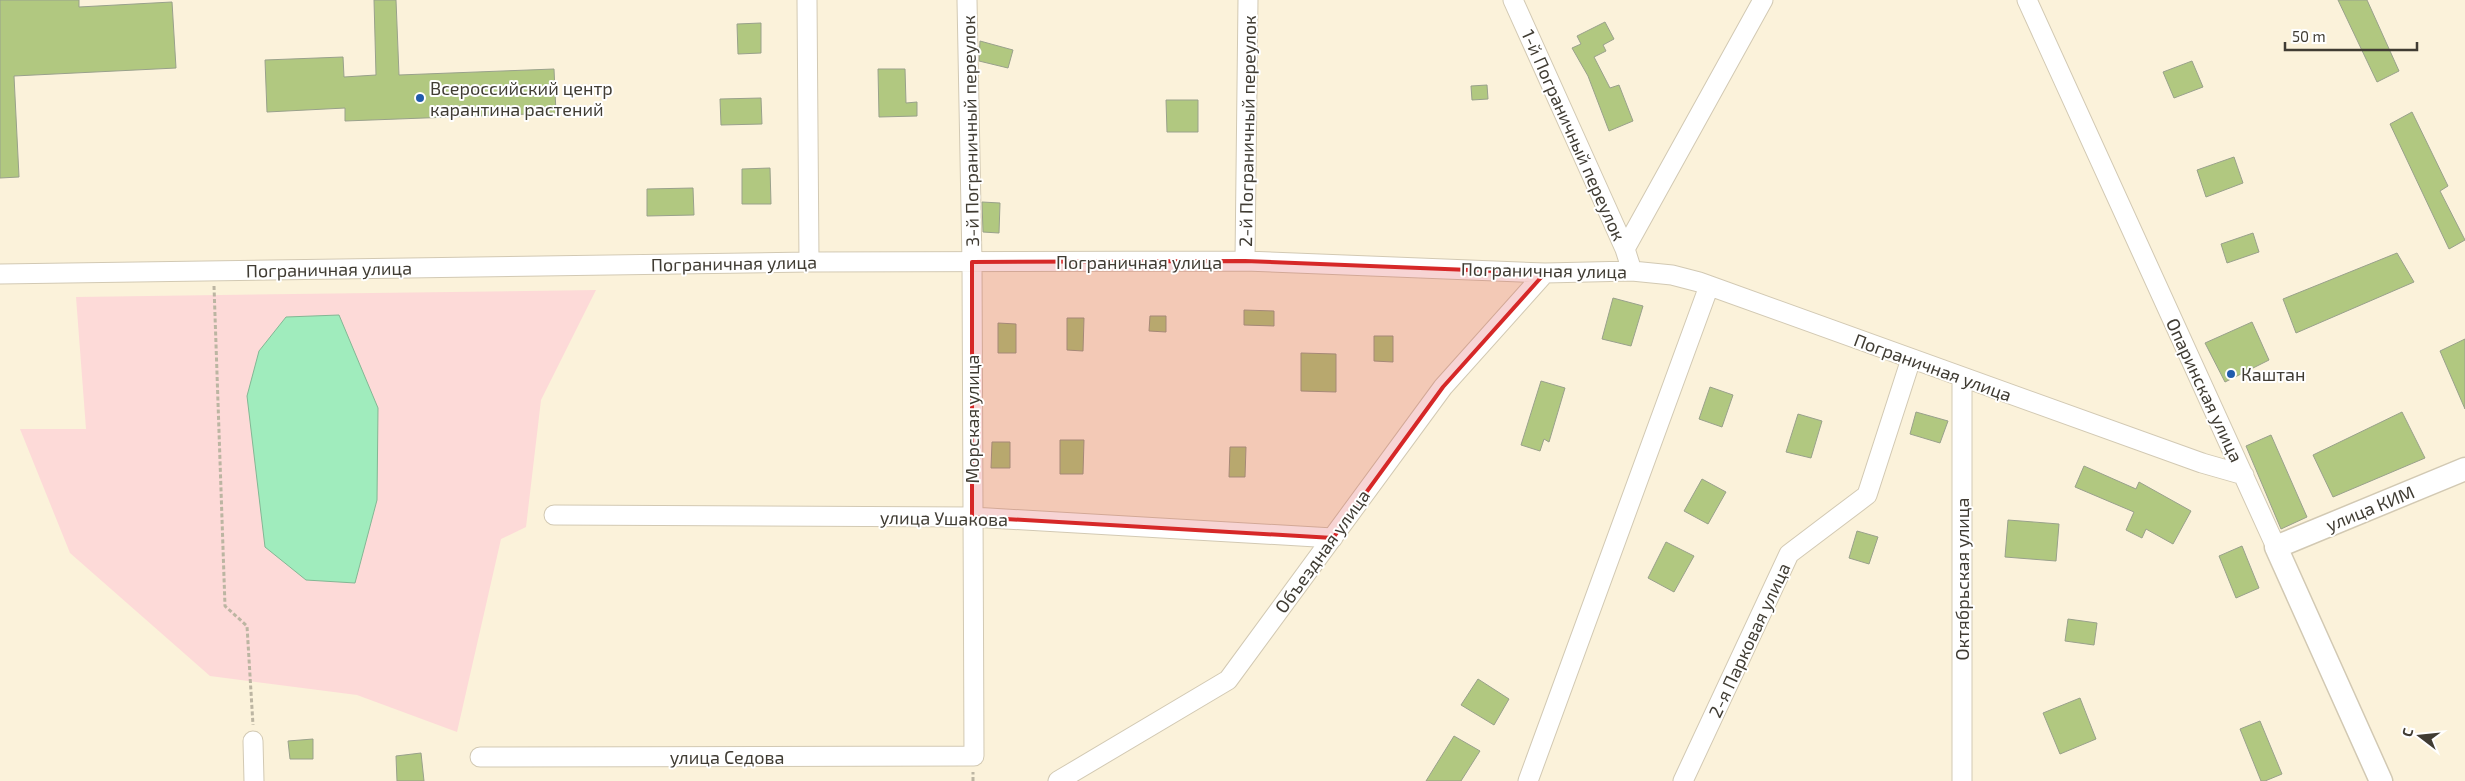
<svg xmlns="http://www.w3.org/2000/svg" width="2465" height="781" font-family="'Exo 2',sans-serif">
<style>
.green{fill:#fddad8}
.water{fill:#a0ecbd;stroke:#83b794}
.building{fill:#b1c880;stroke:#99a18b}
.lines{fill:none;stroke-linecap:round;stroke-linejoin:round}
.minor-casing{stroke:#d2c9b3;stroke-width:21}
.major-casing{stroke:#d2c9b3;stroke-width:25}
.path{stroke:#bcb5a2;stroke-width:3;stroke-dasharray:4 2.5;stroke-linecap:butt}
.minor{stroke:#fff;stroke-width:19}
.major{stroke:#fff;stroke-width:22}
.marked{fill:#d62828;fill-opacity:0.2;stroke:#d62828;stroke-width:4;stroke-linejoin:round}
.poi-dot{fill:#205bad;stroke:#fff;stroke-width:2}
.labels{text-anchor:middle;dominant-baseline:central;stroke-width:4;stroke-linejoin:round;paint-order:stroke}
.poi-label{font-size:18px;fill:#403c33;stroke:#fff;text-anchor:start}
.street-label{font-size:18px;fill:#403c33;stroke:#fff}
</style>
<rect width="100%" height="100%" fill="#fbf2da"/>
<path class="green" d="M596,290L541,400L526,527L501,539L457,732L357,695L210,676L70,553L20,429H86L76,297Z"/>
<path class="water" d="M339,315L378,408L377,500L355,583L306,580L265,547L247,396L259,351L286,317Z"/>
<path class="building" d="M0,0H79V7L172,2L176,68L14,76L19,177L0,178Z
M374,0H396L399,75L554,69L556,113L345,121V108L267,112L265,60L343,57L344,77L376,75Z
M2338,0H2367L2399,71L2377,82Z
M1605,22L1614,39L1603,45L1606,51L1594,57L1610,88L1619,85L1633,121L1609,131L1588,76L1572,48L1581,44L1577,36Z
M761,23V53L738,54L737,24Z
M980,41L1013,50L1008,68L979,61Z
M2192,61L2203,87L2174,98L2163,72Z
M878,69H905L906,103L917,102V116L879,117Z
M1487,85L1488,99L1472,100L1471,86Z
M761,98L762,124L721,125L720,99Z
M1166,100H1198V132H1167Z
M2412,112L2448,186L2440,191L2465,240L2449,249L2390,124Z
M2234,157L2243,183L2206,197L2197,170Z
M770,168L771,204H742V169Z
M693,188L694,215L647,216V189Z
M982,202L1000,203L999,233L983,232Z
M2253,233L2259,252L2227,263L2221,244Z
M2397,253L2414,282L2296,333L2283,299Z
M1613,298L1643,306L1631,346L1602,339Z
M1244,310L1274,311V326L1244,325Z
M1150,316H1166V332L1149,331Z
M1067,318H1084L1083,351L1067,350Z
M2252,322L2269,360L2225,382L2205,343Z
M998,323L1016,324V353H998Z
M1374,336H1393V362L1374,361Z
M2465,339V409L2440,351Z
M1301,353L1336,354V392L1301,391Z
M1541,381L1565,388L1549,442L1544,439L1540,451L1521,445Z
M1710,387L1733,395L1722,427L1699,419Z
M1916,412L1948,421L1940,443L1910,434Z
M2402,412L2425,458L2333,497L2313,455Z
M1798,414L1822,421L1811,458L1786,452Z
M2271,435L2307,517L2281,529L2246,446Z
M1060,440H1084L1083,474H1060Z
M992,442H1010V468H991Z
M1230,447H1246L1245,477H1229Z
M2084,466L2136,489L2139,482L2191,511L2173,544L2146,529L2142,538L2126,530L2134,512L2075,487Z
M1702,479L1726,492L1708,524L1684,511Z
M2008,520L2059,524L2056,561L2005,557Z
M1857,531L1878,537L1869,564L1849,558Z
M1666,542L1694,556L1674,592L1648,578Z
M2242,546L2259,588L2236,598L2219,556Z
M2068,619L2097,623L2094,645L2065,641Z
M1478,679L1509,699L1494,725L1461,705Z
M2080,698L2096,739L2060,754L2043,713Z
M2260,721L2282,774L2265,781H2261L2240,729Z
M1454,736L1480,751L1461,781H1426Z
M313,739V759H290L288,741Z
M421,753L424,781H397L396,756Z"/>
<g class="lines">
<defs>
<path id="minor" d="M807,0L809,262
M1513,0L1625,249L1632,271
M2027,0L2276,547
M1625,249L1763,0
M1245,261L1248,0
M0,274L809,262L1245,261L1545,273L1632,271L1672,275L1699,282L2202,463L2244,475
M554,515L972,517L1333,538
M253,741L254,781
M480,757L974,756L972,262L967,0
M1058,781L1228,680L1443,387L1545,273
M1528,781L1709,286
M1683,781L1789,554L1867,495L1911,359
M1962,781V377"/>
<path id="major" d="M2381,781L2276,547L2465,469"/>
</defs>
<use href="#minor" class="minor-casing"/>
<use href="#major" class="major-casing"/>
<path class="path" d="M214,286L225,606L247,626L253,725
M973,781V772"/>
<use href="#minor" class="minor"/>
<use href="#major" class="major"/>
</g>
<path class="marked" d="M1245,261L1545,273L1443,387L1333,538L972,517V262Z"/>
<g class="poi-dot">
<circle cx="420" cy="98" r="5"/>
<circle cx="2231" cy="374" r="5"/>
</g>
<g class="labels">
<g class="poi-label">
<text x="430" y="88">Всероссийский центр<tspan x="430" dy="21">карантина растений</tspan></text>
<text x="2241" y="374">Каштан</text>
</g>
<g class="street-label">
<text transform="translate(970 131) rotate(-91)">3-й Пограничный переулок</text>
<text transform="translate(1247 131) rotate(-89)">2-й Пограничный переулок</text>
<text transform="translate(1574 135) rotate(66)">1-й Пограничный переулок</text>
<text x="1139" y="262">Пограничная улица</text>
<text transform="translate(734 263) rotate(-1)">Пограничная улица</text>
<text transform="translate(329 269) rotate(-1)">Пограничная улица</text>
<text transform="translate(1544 270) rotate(1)">Пограничная улица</text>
<text transform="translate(1933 367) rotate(20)">Пограничная улица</text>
<text transform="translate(2205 390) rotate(65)">Опаринская улица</text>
<text transform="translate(972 419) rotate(-90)">Морская улица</text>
<text transform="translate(2370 508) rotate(-22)">улица КИМ</text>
<text transform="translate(944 518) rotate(1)">улица Ушакова</text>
<text transform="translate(1322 551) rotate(-54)">Объездная улица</text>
<text transform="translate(1962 579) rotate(-90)">Октябрьская улица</text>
<text transform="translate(1749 640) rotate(-65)">2-я Парковая улица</text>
<text x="727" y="757">улица Седова</text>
</g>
</g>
<g transform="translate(2420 736) rotate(286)" stroke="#ffffff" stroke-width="4" paint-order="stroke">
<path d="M0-4L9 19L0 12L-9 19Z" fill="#403c33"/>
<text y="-8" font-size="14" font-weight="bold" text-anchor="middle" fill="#403c33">С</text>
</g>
<path d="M2285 42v8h132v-8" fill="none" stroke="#403c33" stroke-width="2.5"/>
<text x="2292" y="42" font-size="15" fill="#403c33" stroke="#ffffff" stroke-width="4" paint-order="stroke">50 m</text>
</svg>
